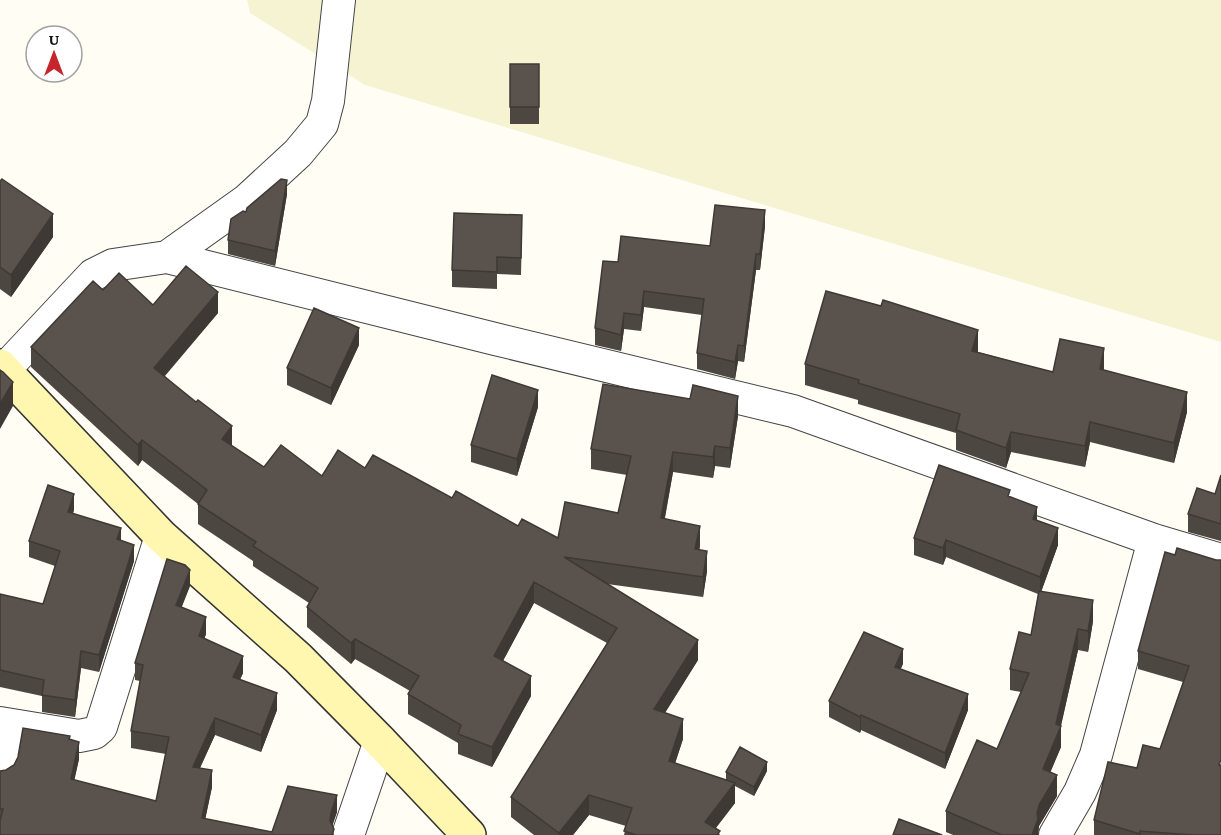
<svg xmlns="http://www.w3.org/2000/svg" width="1221" height="835" font-family="'Crimson Pro',serif">
<style>
.farmland{fill:#f6f3d3}
.lines{fill:none;stroke-linecap:round;stroke-linejoin:round}
.street-casing{stroke:#444;stroke-width:34}
.secondary-casing{stroke:#333;stroke-width:36}
.street{stroke:#fff;stroke-width:32}
.secondary{stroke:#fff7af;stroke-width:33}
.wall{fill:#4d4742}
.shaded-wall{fill:#3f3936}
.building{fill:#5a524d;stroke:#3f3936;stroke-width:1.5}
</style>
<rect width="100%" height="100%" fill="#fffdf4"/>
<path class="farmland" d="M247,0H1221V342L365,85L250,13Z"/>
<g class="lines">
<defs>
<path id="street" d="M167,257L247,200L298,153L322,124L328,101L339,0
M4,370L93,275L113,265L167,257L495,339L793,411L1154,540L1221,560
M0,723L79,736L94,733L101,727L161,536
M0,770L9,725
M348,835L380,741
M1055,835L1080,792L1096,755L1154,540"/>
<path id="secondary" d="M0,366L161,536L298,658L380,741L469,835"/>
</defs>
<use href="#street" class="street-casing"/>
<use href="#secondary" class="secondary-casing"/>
<use href="#street" class="street"/>
<use href="#secondary" class="secondary"/>
</g>
<path class="wall" d="M510,64H539V124H510Z
M0,181L53,237L11,297L0,289Z
M287,194L275,266L228,254V240L246,212Z
M765,226L760,270H756L744,362L738,361L735,379L697,369V353L702,315L644,307L641,331L624,329L621,351L595,345V328L618,262L710,246Z
M522,232L521,275L497,274V289L452,287V270Z
M103,290L153,305L218,313L165,376L232,446L264,467L322,476L365,468L452,498L518,526L558,538L618,513L627,475L591,469V449L738,416L730,468L715,466L713,478L673,472L665,518L700,546L699,550L707,571L703,597L607,584L698,660L665,713L683,739L675,763L726,780V772L767,771L754,796L735,786V803L716,828L720,835H624L626,826L589,815L573,835H534L511,817V797L607,643L534,603L503,661L531,696L492,767L458,754V743L408,714V694L410,691L355,659L351,664L307,627V607L309,603L253,566V561L198,524V504L142,460L138,466L31,367V347Z
M881,306L978,350V352L1053,372L1104,368V370L1187,412L1174,463L1090,442L1085,467L1011,452L1006,468L956,450V433L858,404V400L805,385V364Z
M359,345L331,405L287,385V368Z
M538,407L517,476L471,462V445Z
M1221,475V541L1188,532V514L1215,494Z
M1010,497L1037,520L1058,545L1041,592L1093,621L1088,652L1078,650L1061,726V747L1050,772L1057,796L1039,826L1038,835H953L946,832V811L997,749L1021,692L1010,690V669L1031,635L1038,594L946,557L943,565L914,555V538Z
M74,510L73,513L121,540L134,561L99,672L81,668L75,717L42,712V696L0,687V594L43,604L55,566L29,557V541Z
M1175,555L1216,560L1221,835H1094V820L1137,768L1160,749L1183,682L1138,669V651Z
M190,586L181,607L206,634L204,639L243,673L240,680L277,710L261,752L215,735L200,768L212,787L205,819L272,832L337,812L332,825L334,835H0V771L6,770L70,740L79,759L74,780L156,801L166,754L131,748V731L140,681L135,680V663Z
M903,664L900,669L968,710L945,769L861,730L860,733L829,717V701Z"/>
<path class="shaded-wall" d="M287,180V194L275,266V251Z
M765,210V226L760,270V254Z
M53,214V237L11,297V275Z
M756,254V270L744,362V346Z
M644,291V307L641,331V315Z
M218,292V313L154,388V368Z
M624,313V329L621,351V335Z
M359,328V345L331,405V388Z
M978,330V350L972,371V351Z
M738,345V361L735,379V362Z
M1104,348V368L1100,390V369Z
M13,382V406L0,429V404Z
M538,390V407L517,476V459Z
M1187,392V412L1174,463V443Z
M738,396V416L730,468V448Z
M1090,422V442L1085,467V446Z
M232,426V447L222,439Z
M1011,432V452L1006,468V448Z
M142,440V460L138,466V445Z
M715,446V466L713,478V457Z
M673,452V472L661,538V518Z
M74,494V510L68,528V512Z
M1037,507V524L1033,519Z
M700,526V546L695,569V549Z
M121,528V545L117,539Z
M1058,528V545L1040,595V577Z
M946,540V557L943,565V548Z
M134,545V561L99,672V655Z
M707,551V571L703,597V577Z
M190,570V586L176,622V605Z
M534,582V603L494,677V656Z
M1093,600V621L1088,652V631Z
M206,617V634L199,653V636Z
M1078,629V650L1060,729L1061,726V747L1043,790V769L1056,724Z
M355,639V659L351,664V643Z
M698,640V660L654,730V709Z
M903,649V664L895,682V667Z
M81,651V668L75,717V700Z
M243,656V673L233,694V677Z
M531,676V696L492,767V747Z
M277,693V710L261,752V735Z
M968,694V710L945,769V753Z
M861,715V730L860,733V717Z
M215,718V735L193,783V767Z
M683,719V739L669,782V761Z
M79,742V759L71,796V779Z
M767,762V771L754,796V787Z
M212,770V787L202,835V818Z
M1057,775V796L1039,826L1038,835H1032L1039,805Z
M735,783V803L710,835L705,822Z
M337,795V812L331,830L330,835L331,813Z
M589,795V815L573,835H559V833Z"/>
<path class="building" d="M510,64H539V107H510Z
M2,179L53,214L11,275L0,267V181Z
M281,179L287,180L275,251L228,240L231,219L243,211L246,212L247,208Z
M715,205L765,210L760,254H756L744,346L738,345L735,362L697,353L704,299L644,291L641,315L624,313L621,335L595,328L603,261L618,262L621,236L710,246Z
M454,213L522,215L521,258L497,257V272L452,270Z
M186,266L218,292L154,368L196,402L198,400L232,426L222,439L264,467L281,445L322,476L338,450L365,468L373,455L452,498L456,491L518,526L522,519L558,538L565,502L618,513L631,456L591,449L603,384L690,399L693,385L738,396L730,448L715,446L713,457L673,452L661,518L700,526L695,549L707,551L703,577L564,557L698,640L654,709L683,719L669,761L735,783L705,822L720,831L717,835H636L624,831L632,808L589,795L559,833L511,797L617,628L534,582L494,656L531,676L492,747L458,734L461,725L408,694L419,676L355,639L351,643L307,607L318,588L253,546L256,542L198,504L207,490L142,440L138,445L31,347L93,281L103,290L119,273L153,305Z
M826,291L881,306L883,300L978,330L972,351L1053,372L1060,339L1104,348L1100,369L1187,392L1174,443L1090,422L1085,446L1011,432L1006,448L956,430L960,414L858,383L859,380L805,364Z
M314,308L359,328L331,388L287,368Z
M0,370L3,372L13,382L0,404Z
M492,375L538,390L517,459L471,445Z
M939,465L1010,490L1008,496L1037,507L1033,519L1058,528L1040,577L946,540L943,548L914,538Z
M1221,475V524L1188,514L1197,488L1215,494Z
M48,485L74,494L68,512L121,528L117,539L134,545L99,655L81,651L75,700L42,695L44,680L0,670V594L43,604L60,551L29,541Z
M1177,548L1216,560H1221V760L1219,765H1221V835H1192L1140,831V834L1094,820L1108,762L1137,768L1143,745L1160,749L1189,666L1138,651L1165,552L1175,555Z
M167,559L185,565L190,570L176,605L206,617L199,636L243,656L233,677L277,693L261,735L215,718L193,767L212,770L202,818L272,832L288,786L337,795L331,813L330,821L334,829L332,835H0V821L3,809H0V771L6,770L14,765L18,757L23,728L70,736L69,739L79,742L71,779L156,801L169,737L131,731L143,665L135,663Z
M1039,591L1093,600L1088,631L1078,629L1056,724L1061,726L1043,769L1057,775L1039,805L1037,813L1038,819L1032,835H1002L946,811L977,740L997,749L1029,673L1010,669L1019,632L1031,635Z
M864,632L903,649L895,667L968,694L945,753L861,715L860,717L829,701Z
M740,747L767,762L754,787L726,772Z
M899,819L942,835H893Z"/>
<g transform="translate(54 54)"><circle r="28" fill="#ffffff" stroke="#a0a0a0" stroke-width="1.5"/>
<path d="M0-4.5L10 22L0 15L-10 22Z" fill="#c4262c"/>
<text y="-9" font-size="16" font-weight="bold" text-anchor="middle" fill="#111111">U</text>
</g>
</svg>
